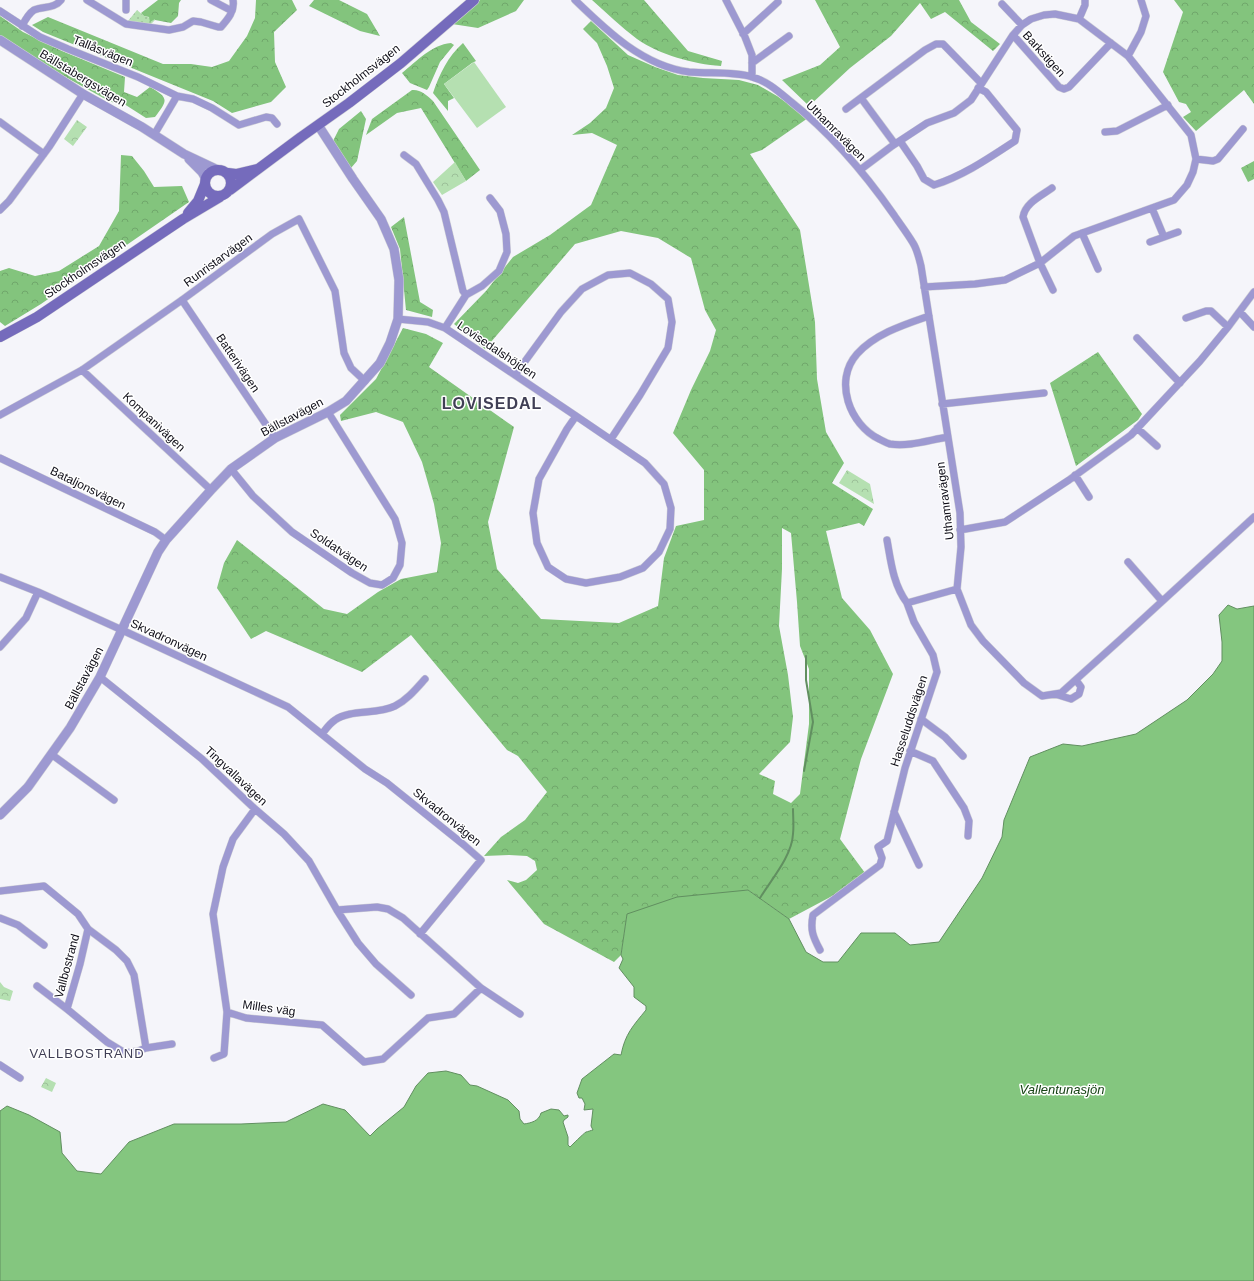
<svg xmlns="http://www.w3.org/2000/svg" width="1254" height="1281" font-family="Arial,sans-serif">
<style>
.grass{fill:url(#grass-dots)}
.forest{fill:url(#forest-crowns);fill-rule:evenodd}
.park{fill:url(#park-crowns)}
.pitch{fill:#b5e0b1}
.water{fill:#84c67f;stroke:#618f60}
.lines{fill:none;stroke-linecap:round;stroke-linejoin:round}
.stream{stroke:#618f60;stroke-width:2}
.minor-casing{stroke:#d0d0d6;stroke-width:8}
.tertiary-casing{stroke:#d0d0d6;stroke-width:10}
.secondary-casing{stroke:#d0d0d6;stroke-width:11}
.minor{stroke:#9d99d1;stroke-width:7}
.tertiary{stroke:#9d99d1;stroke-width:9}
.secondary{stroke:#756bbc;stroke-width:10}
.labels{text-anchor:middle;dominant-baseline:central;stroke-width:3;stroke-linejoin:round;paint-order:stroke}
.street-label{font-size:12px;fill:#100f19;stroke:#fff}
.neighbourhood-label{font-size:13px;letter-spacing:1px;fill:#403f55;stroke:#fff}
.water-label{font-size:13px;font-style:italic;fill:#164314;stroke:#fff}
.district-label{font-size:16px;font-weight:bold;letter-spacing:1px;fill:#403f55;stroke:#fff}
</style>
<defs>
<pattern id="grass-dots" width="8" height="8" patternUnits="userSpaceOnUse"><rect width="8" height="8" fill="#b5e0b1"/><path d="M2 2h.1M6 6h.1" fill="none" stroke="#9bbf98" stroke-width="1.8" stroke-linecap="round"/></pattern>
<pattern id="forest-crowns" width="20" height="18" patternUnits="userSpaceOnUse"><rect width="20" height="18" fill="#83c47d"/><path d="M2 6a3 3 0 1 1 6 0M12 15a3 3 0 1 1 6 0" fill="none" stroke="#70a76b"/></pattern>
<pattern id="park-crowns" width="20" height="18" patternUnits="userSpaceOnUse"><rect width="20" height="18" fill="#b5e0b1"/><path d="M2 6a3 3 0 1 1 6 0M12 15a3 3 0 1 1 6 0" fill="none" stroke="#9bbf98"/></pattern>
</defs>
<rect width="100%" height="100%" fill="#f5f5fa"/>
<path class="grass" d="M137,10L144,16L155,19V20L150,25L128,21Z"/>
<path class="forest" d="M158,0H181L179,3L178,16L171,23L155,20V19L150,22L149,17L144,16L141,13Z
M256,0H292L297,10L274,32L275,62L286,87L271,102L232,113L213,101L43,32L32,25L48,17L163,64H191L212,67L229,61L247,36L255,18Z
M314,0H339L367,14L380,36L360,31L309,6Z
M480,0H524L516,11L478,28L452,24Z
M592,0H644L688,51L722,61L721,66C693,64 660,55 637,39C621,27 607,13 592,0Z
M815,0H959L971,22L1000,44L993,51L945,12L931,19L920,3L891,36L850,68L809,106L782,80L820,65L840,47Z
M1174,0H1254V104L1244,90L1196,131L1183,117L1191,112L1186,104L1179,102L1163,72L1183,12Z
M0,16L23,32L62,51L125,77L124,92L137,97L150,87C169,98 168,100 155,117L146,118L121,102L118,104L109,101L60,74L0,36Z
M591,21L628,55L655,67L678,75L703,78L739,80L758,85L777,96L808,118L762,150L750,154L800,230L815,322L817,379L826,432L844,463L832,483L873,509L864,526L859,523L826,531L842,598L870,630L893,674L861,759L840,839L868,877L789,919L748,890L627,916L621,955L614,962L544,924L507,880L518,883L526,880L537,870L535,861L527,856L509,855L484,856L501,837L525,820L547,792L518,756L507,750L411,635L362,672L266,631L251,639L217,588L224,563L237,540L324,609L347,614L378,592L401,579L437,572L441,543L434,504L422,462L403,422L376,412L341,421L340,415L376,379L403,328L426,334L443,343L429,367L514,427L488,522L497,569L541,619L619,623L658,606L664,558L676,526L704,520V470L673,433L691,390L710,351L716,330L705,310L691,258L658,238L621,231L575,244L485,349L454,324L486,291L513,257L550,235L591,205L617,145L592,133L572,135L590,123L606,108L614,88L607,66L597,43L583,29ZM782,528L791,533L797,602L800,646L809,669V724L800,794L791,803L773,794L775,781L759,774L790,742L793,717L788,675L779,626L782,569Z
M451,43L454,45L440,62L429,87L427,90L410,83L402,73C417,61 431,45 451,43Z
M463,43L476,61L472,63L444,84L454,98L448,101V111L433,93C439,75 448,56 463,43Z
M412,90C420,89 427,95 433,101L480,170L466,181L421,108L397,113L366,135L372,119Z
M361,111L366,119L357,161L351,168L333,141L339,129Z
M121,155L132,156L144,171L154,187L182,186L189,202L41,304L5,326L0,322V271L9,268L35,276L59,271L99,246L119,211Z
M1254,161V179L1248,182L1241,168Z
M404,217L420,302L433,310L432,317L406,310L400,249L391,227Z
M1098,352L1142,414L1138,420L1076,466L1050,383Z"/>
<path class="park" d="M77,120L87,127L73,146L64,139Z
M455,162L466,181L442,195L433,182Z
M847,470L870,484L874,504L839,483Z
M0,982L4,987L13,991L10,1001L0,999Z
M46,1078L56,1083L52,1092L41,1087Z"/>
<path class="pitch" d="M474,62L506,107L477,128L444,84Z"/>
<path class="water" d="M1228,605L1237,609L1254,606V1281H0V1111L7,1106L29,1115L60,1132L62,1153L77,1171L101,1174L129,1142L174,1124H241L286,1122L323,1104L345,1110L370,1136L377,1129L404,1107L416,1086L428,1073L446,1071L461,1075L470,1085L477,1086L508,1100L519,1111L520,1119L524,1124C531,1123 539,1121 541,1113L551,1109L559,1110L564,1116L568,1115V1117L564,1120L563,1122L568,1137V1145L570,1147C572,1145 583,1134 586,1132C587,1132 592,1130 593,1130L591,1126L593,1109L584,1110L585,1104L582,1098H579L577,1093L582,1079L614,1054L621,1055C625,1034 633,1026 646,1010V1006L634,997V987L619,968L623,959L621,955L627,914L677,897L748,890L789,919L806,952L823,962H838L861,933H895L910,945L939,942L982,878L1002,837L1004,820L1030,757L1063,744L1082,746L1136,734L1187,700L1213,674L1222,661V642L1219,615Z"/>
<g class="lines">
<path class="stream" d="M804,771L813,722L806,680V656
M760,898C771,880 792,856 793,834C794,826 793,817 793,809"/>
<defs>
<path id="minor" d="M87,0L126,24L169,30L183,27L193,21L201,22L218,27H221C228,19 235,11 233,0
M211,0L232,11
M575,0C607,31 643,66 689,72C710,74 732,71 752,77C767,81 778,91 790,101C832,134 864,172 894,215C900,224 907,233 913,243C917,249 919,258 921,266L960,513L961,547L957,589L971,625L983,641L1024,683L1042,696L1061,693L1121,639L1254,517
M726,0L745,37L752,55V77
M1002,4L1022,25
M126,10V0
M0,11L40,37L68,49L138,77L177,96L193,99L212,108L239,125L266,117L272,118L277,124
M1079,19L1085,5V0
M22,26C25,20 28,14 34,10C44,6 54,9 61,0
M743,34L778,2
M1013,35L1059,87L1064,89L1069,87L1111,43
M1128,56L1141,32L1146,16L1141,0
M752,63L789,36
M861,98L895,144
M846,109L925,50L936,44H943L981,83
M0,122L44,154
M1105,132L1117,131L1168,105
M154,135L177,96
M900,141L917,166L924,179L934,185C963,176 989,158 1015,141L1017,130L986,92L978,88
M404,155L416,164L438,200L444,212L463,291L466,295L445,328
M1196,159L1213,161L1218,159L1243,129
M860,170L892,146L927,123L954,113L971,100L1013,35L1022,25L1031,19L1044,15L1055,14L1079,19L1128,56L1191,135L1196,159L1193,172L1187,185L1174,200L1074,236L1040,263L1005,280L975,284L924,287
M1052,188C1041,196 1025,203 1023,217L1040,263L1053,290
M1152,208L1164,237
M0,210L9,201L49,147L83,94
M1082,233L1098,269
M1150,242L1178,232
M466,295L482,286L499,271L507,252L506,234L500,211L490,198
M182,300L275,438
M1240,312L1254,327
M929,316C903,325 875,334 857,354C833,381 850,425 879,439C883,441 886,443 890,444C909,447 929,440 948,437
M1186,318L1206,311H1211L1228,327
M398,319L428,322L445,328L576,416L645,463L664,484L671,508L670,529L659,552L643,568L620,577L586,583L566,579L548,567L537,543L533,513L539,479L567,429L576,416
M1137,338L1180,383
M82,370L211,490
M515,375L561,312L582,289L608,275L630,273L651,284L668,299L672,322L668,348L640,395L611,439
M942,404L1044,393
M0,415L82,370L182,300L272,234L299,219L335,291L344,353L351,368L365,381
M1137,428L1157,446
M0,458L155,532L166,540
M231,469L253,496L292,532L352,573L370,583L382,585L393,578L400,565L402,543L395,519L328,412
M1075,475L1089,497
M960,530L1005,522L1069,480L1131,435L1200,361L1228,327L1254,292
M887,540C891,562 893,584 907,603
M1128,562L1162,601
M0,577L38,592L122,630L288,707L365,769L387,783L464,845L481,860L420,934
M0,647L26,618L38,592
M100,677L202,759L255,809L284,834L309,861L337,910L358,943L376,964L411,995
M1055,694L1071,699L1079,694L1081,687L1076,680
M921,719L945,737L963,756
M322,734C326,729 329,724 335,720C350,709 377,715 395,706C407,700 416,689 425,679
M910,751L933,761L964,808L969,821L968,836
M51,754L114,800
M894,812L919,865
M0,891L44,886L78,914L88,929L116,950L127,961L134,975L146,1048L138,1051L125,1053L107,1042L67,1009L80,964L88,929
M337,910L377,907L388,909L403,918L481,988L520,1014
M0,918L18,925L44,945
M820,950C813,937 810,930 813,915L880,865L882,858L878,847L887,841L905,768L937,672L933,655L914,622L907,603L957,589
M37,986L67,1009
M227,1012L246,1018L322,1025L364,1062L383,1059L428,1018L454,1014L481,988
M146,1048L172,1044
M214,1058L224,1054L227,1012L213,914L223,867L233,839L255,809
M0,1065L20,1078"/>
<path id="tertiary" d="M0,40L83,94L142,127L184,154L218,170
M189,159L202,172L206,179
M0,815L28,787L70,728L100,677L158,552L166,540L211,490L231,469L275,438L328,412L346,401L380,363L390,343L398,319L399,280L394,249L381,219L353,179L318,125"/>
<path id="secondary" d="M205 183a13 13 0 1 1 26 0a13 13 0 1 1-26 0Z
M228,173L236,174L257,169
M230,190L301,137L349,103L401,63L474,0
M188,213L198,201L205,184
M0,337L37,317L183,219L220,197"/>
</defs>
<use href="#minor" class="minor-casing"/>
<use href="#tertiary" class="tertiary-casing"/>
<use href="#secondary" class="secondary-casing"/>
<use href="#minor" class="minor"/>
<use href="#tertiary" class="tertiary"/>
<use href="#secondary" class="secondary"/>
</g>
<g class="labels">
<g class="street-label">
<text transform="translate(103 51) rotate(22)">Tallåsvägen</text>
<text transform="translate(1044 54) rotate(48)">Barkstigen</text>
<text transform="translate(361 76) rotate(-38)">Stockholmsvägen</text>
<text transform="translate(83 78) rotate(31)">Bällstabergsvägen</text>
<text transform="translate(836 131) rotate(45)">Uthamravägen</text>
<text transform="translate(218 260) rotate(-36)">Runristarvägen</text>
<text transform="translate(85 269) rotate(-34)">Stockholmsvägen</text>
<text transform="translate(497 350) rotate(34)">Lovisedalshöjden</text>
<text transform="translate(238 363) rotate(56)">Batterivägen</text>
<text transform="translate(292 417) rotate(-28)">Bällstavägen</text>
<text transform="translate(154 422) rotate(43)">Kompanivägen</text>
<text transform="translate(88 488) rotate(26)">Bataljonsvägen</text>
<text transform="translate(945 501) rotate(-97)">Uthamravägen</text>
<text transform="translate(339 550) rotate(34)">Soldatvägen</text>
<text transform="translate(169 640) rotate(25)">Skvadronvägen</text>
<text transform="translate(84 678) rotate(-62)">Bällstavägen</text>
<text transform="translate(909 721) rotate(-72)">Hasseluddsvägen</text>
<text transform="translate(236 776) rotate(43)">Tingvallavägen</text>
<text transform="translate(447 817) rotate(39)">Skvadronvägen</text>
<text transform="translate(67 966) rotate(-75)">Vallbostrand</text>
<text transform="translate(269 1008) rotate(8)">Milles väg</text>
</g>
<g class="neighbourhood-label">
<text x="87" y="1053">VALLBOSTRAND</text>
</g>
<g class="water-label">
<text x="1062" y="1089">Vallentunasjön</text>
</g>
<g class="district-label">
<text x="492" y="403">LOVISEDAL</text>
</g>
</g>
</svg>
